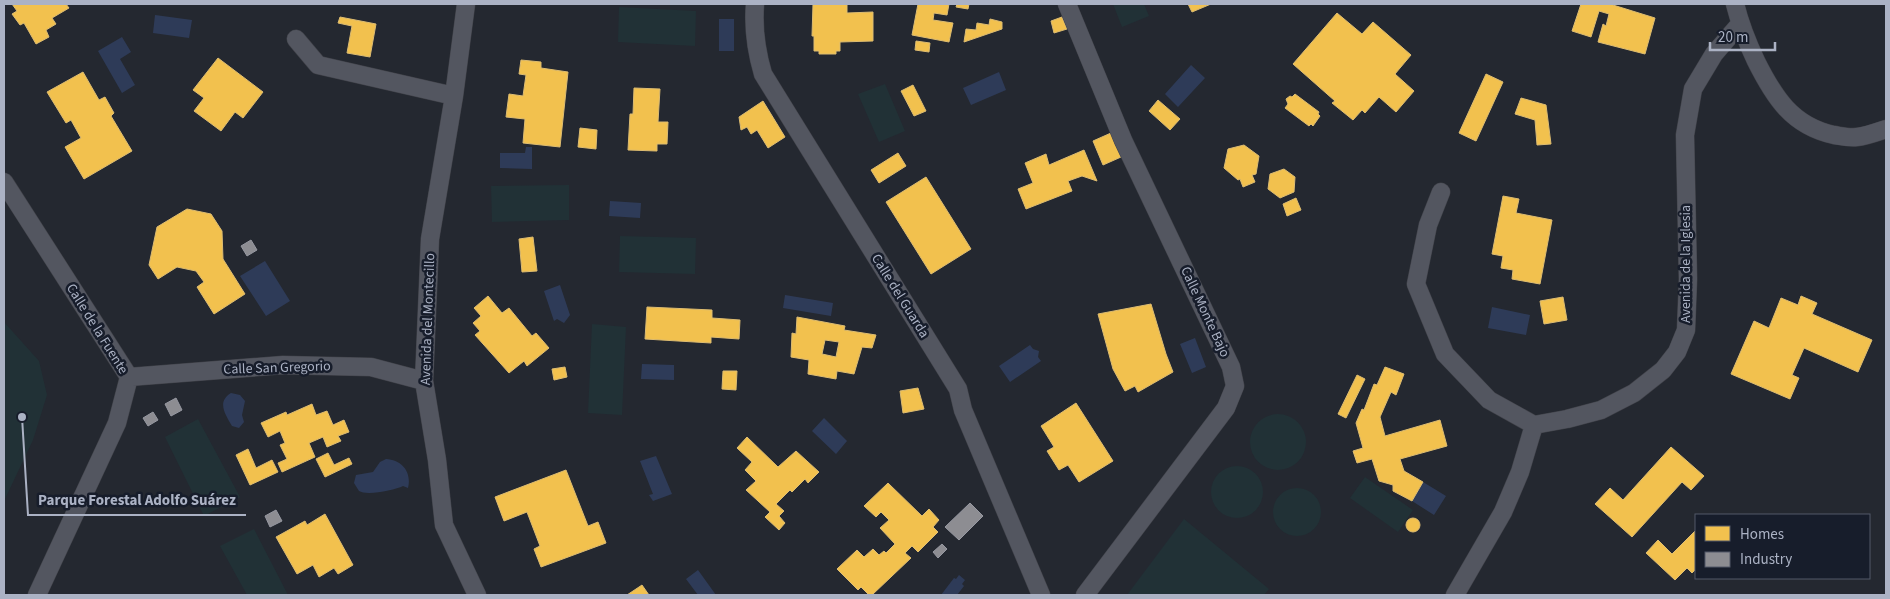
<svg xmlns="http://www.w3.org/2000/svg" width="1890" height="599" font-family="'Source Sans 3',sans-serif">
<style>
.green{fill:#213136}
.water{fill:#2e3b58}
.homes{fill:#f2c14e;stroke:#ddbc71;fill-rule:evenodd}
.industry{fill:#8d8d92;stroke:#9698a1}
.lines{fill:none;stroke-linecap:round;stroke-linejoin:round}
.minor-casing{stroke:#404249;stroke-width:19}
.minor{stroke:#535660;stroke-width:18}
.labels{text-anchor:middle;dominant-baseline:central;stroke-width:5;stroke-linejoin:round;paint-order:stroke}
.street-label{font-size:14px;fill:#abb2c4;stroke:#171d2b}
.leader{fill:none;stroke:#abb2c4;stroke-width:2}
.callout-dot{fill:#abb2c4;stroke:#171d2b;stroke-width:2}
.callout-label{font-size:15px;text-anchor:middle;font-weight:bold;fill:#abb2c4;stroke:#171d2b;stroke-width:5;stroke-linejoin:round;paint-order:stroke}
</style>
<rect width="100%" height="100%" fill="#242830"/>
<path class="green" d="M1113,4H1144L1149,16L1122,27Z
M619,7L696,11L695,46L618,42Z
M885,84L905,131L879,142L858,94Z
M569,185V220L492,222L491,186Z
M620,236L696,238L695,274L619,272Z
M4,322L39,361L47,395L33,440L4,501Z
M592,324L626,327L622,415L588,413Z
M1250 442a28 28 0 1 1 56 0a28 28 0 1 1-56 0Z
M198,419L240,497L204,516L165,437Z
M1211 492a26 26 0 1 1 52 0a26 26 0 1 1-52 0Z
M1365,477L1413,510L1398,532L1350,498Z
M1273 512a24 24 0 1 1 48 0a24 24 0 1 1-48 0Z
M1184,519L1269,589L1264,595H1127Z
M254,529L288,595H247L220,546Z"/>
<path class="water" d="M155,15L192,20L189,38L153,33Z
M719,19H734V51H719Z
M122,37L131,52L120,59L135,85L122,93L98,51Z
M1191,65L1205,78L1178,107L1165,94Z
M999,72L1006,90L971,105L963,88Z
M526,147H532V169L500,168V153H525Z
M610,201L641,203L640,218L609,216Z
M265,261L290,301L266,316L240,276Z
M560,285L570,315L564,323L557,319L554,321L544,291Z
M785,295L833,303L831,316L783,308Z
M1492,307L1530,315L1526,335L1488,328Z
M1195,338L1206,367L1192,373L1180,344Z
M1030,345L1033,349L1039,351L1038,357L1041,361L1010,382L999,366Z
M642,364L674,365V380L641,379Z
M231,393L240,395L245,401L242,415L244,422L239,428L232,426C226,415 216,402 231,393Z
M824,418L847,441L836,454L812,431Z
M656,456L672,494L653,501L649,495L653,494L640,461Z
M386,459C402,460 412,472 408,488L403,486C395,490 367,496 359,491L354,483L356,475L373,472L380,462Z
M1423,482L1446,496L1434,515L1412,501Z
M698,570L716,595H698L686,579Z
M959,575L965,580L962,584L964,586L957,595H941L954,578L956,579Z"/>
<path class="homes" d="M12,4H66L69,8L52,18L56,24L46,30L49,37L36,44L24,23L20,25L12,14L17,11Z
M813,4H847V13L873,12V41L840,42V51H836V54H819V51H814V36H812Z
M918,4H949L947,15L934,13L933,20L953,23L949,42L912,35Z
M957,4H969L968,9L956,7Z
M1188,4H1211L1192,12Z
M1581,4H1613V5L1655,18L1645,54L1598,42L1603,24L1606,26L1609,14L1599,11L1591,37L1572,31Z
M1337,13L1362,34L1373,22L1411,55L1395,74L1414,91L1396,112L1379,97L1365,113L1362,110L1353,120L1332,103L1335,101L1293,64Z
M340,17L376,24L370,57L347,53L352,26L338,23Z
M1062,17L1067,29L1054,33L1051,21Z
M990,19L1002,22V29L964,42L966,29L976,30L977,23L989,25Z
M916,41L930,43L929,52L915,50Z
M218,58L263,92L243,118L235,112L221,131L194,111L204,98L193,90Z
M521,60L541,62V68L568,72L560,147L523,143L525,119L506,117L509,94L523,96L526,75L519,74Z
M83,72L99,100L105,97L114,113L111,116L132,151L84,179L65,147L81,138L71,120L66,123L47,92Z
M1486,74L1503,82L1476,141L1459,133Z
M913,85L926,111L914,116L901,91Z
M634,88L660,89L658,122H668L667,144H657V151L628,150L630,114H633Z
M1295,94L1319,112L1318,114L1320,116L1313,126L1311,124L1309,126L1285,108L1288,104L1286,99L1290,96L1292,97Z
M1521,98L1546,105L1551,144L1537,145L1535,120L1515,114Z
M1158,100L1180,119L1170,130L1149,111Z
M763,101L785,137L768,148L757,130L751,134L747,127L741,130L739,117Z
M580,128L597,130L596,149L578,147Z
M1111,133L1121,157L1103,165L1093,141Z
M1244,145L1259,156L1256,174L1252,175L1255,182L1243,187L1240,179L1238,180L1224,168L1228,149Z
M1084,150L1097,181L1082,176L1068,181L1072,191L1026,209L1018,189L1033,183L1025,163L1046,154L1049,165Z
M898,153L906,166L879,183L871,170Z
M1284,169L1295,177L1294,192L1280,198L1268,189L1270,174Z
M926,177L971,249L931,274L886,202Z
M1503,196L1519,199L1516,213L1552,220L1540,284L1512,279L1513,270L1501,268L1503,256L1492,254Z
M1296,198L1301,210L1287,216L1283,204Z
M187,209L211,214L222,231L223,259L245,294L214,314L197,287L204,282L196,271L177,267L158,279L149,265L157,227Z
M533,237L537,271L522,272L519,239Z
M488,296L502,313L509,308L532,336L536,333L549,348L527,366L524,361L509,373L475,335L480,331L473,323L481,316L474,308Z
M1801,296L1817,303L1812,314L1872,340L1858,372L1804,348L1792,375L1799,378L1790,399L1731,374L1754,321L1769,328L1781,298L1798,305Z
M1563,297L1567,320L1544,324L1540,301Z
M1151,304L1166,354L1173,372L1138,392L1135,386L1125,391L1113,369L1098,314Z
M647,307L712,310V318L740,320L739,339L711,337V343L645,339Z
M797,317L845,326L844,330L876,335L872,348L862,347L854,374L837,371L836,379L808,374L809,360L791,357L792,333L796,334ZM825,340L839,342L836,357L822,354Z
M565,367L567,377L554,380L552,369Z
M1385,367L1404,374L1396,395L1391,392L1380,417L1385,436L1440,420L1447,446L1400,459L1404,471L1423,482L1412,501L1393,491V485L1379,481L1372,459L1357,463L1353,451L1363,448L1356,423L1362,409L1364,410L1374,384L1377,385Z
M723,371H737L736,390L722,389Z
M1357,375L1365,379L1346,418L1338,414Z
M918,388L924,409L903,413L900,391Z
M1076,403L1113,461L1079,482L1068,465L1059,470L1047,451L1054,447L1041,426Z
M312,404L316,415L327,411L333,425L344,420L349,432L338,436L341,441L327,447L323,437L309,443L315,457L282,472L278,463L287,459L280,445L285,443L280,431L268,437L261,423L286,412L287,415Z
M747,437L778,467L796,451L819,472L808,483L805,479L792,492L790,490L776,504L784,511L779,516L785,523L779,530L765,517L770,512L746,490L756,481L745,470L752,462L737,448Z
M1671,447L1704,476L1691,490L1682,482L1632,537L1595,504L1610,488L1623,500Z
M248,449L256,468L272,460L278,472L250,485L236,455Z
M328,453L334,465L349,458L352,464L325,477L316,459Z
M566,470L588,526L598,522L606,543L541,567L534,549L540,546L527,512L504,521L495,497Z
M888,483L922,516L929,509L939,520L933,527L938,532L918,552L912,546L905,553L911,558L872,595H869L861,587L858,590L837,569L857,550L864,557L873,549L879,555L884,551L886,553L895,544L880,528L889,520L881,512L876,517L864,506Z
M325,514L353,565L338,574L334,568L319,577L313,565L297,574L276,537L305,521L307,525Z
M1406 525a7 7 0 1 1 14 0a7 7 0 1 1-14 0Z
M1696,530V569L1692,573L1687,568L1675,580L1646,553L1658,540L1672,554Z
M642,585L649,595H627Z"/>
<path class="industry" d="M251,240L257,250L247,256L241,246Z
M176,398L182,410L171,416L165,404Z
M153,412L158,420L148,426L143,418Z
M970,503L983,516L959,540L945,527Z
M276,510L282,521L270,527L265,516Z
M942,544L947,549L938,558L933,552Z"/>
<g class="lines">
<defs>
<path id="minor" d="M466,4L454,96L430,239L424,381L437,460L444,525L477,595
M755,4C753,28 756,50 763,74L958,389L963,410L1041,595
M1067,4L1123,140L1231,367L1235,386L1226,408L1085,595
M1735,4C1740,24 1747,42 1756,61C1774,97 1792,126 1834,135C1841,136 1849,138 1857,137C1866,136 1877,132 1886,129
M296,39L318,65L454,96
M4,182L129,377L117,423L37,595
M1441,192L1428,225L1416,284L1445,354L1489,400L1534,425L1567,419L1601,410L1634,393L1663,370L1677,352L1686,330L1688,279L1685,135L1693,89L1714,54L1740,24
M129,377L283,365L371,367L424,381
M1455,595L1503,512L1520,472L1534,425"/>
</defs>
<use href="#minor" class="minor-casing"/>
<use href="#minor" class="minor"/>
</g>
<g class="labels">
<g class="street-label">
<text transform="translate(1686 264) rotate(-90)">Avenida de la Iglesia</text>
<text transform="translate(900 296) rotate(58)">Calle del Guarda</text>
<text transform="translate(1205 312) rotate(65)">Calle Monte Bajo</text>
<text transform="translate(428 319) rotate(-88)">Avenida del Montecillo</text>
<text transform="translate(97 329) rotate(58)">Calle de la Fuente</text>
<text transform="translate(277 368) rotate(-2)">Calle San Gregorio</text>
</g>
</g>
<path class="leader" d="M22 417L28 515H246"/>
<circle class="callout-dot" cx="22" cy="417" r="5"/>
<g class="callout-label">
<text x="137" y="505">Parque Forestal Adolfo Suárez</text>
</g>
<rect width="1890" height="599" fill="none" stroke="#abb2c4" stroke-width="10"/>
<rect x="1695" y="514" width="175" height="65" fill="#171d2b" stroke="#525968"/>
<rect x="1705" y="526" width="25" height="15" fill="#f2c14e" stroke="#525968"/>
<text x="1740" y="539" font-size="15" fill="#abb2c4">Homes</text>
<rect x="1705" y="552" width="25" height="15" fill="#8d8d92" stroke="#525968"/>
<text x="1740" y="564" font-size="15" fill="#abb2c4">Industry</text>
<path d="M1710 42v8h65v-8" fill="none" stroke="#abb2c4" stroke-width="2.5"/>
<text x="1718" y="42" font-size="15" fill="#abb2c4" stroke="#171d2b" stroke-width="4" paint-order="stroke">20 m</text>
</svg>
